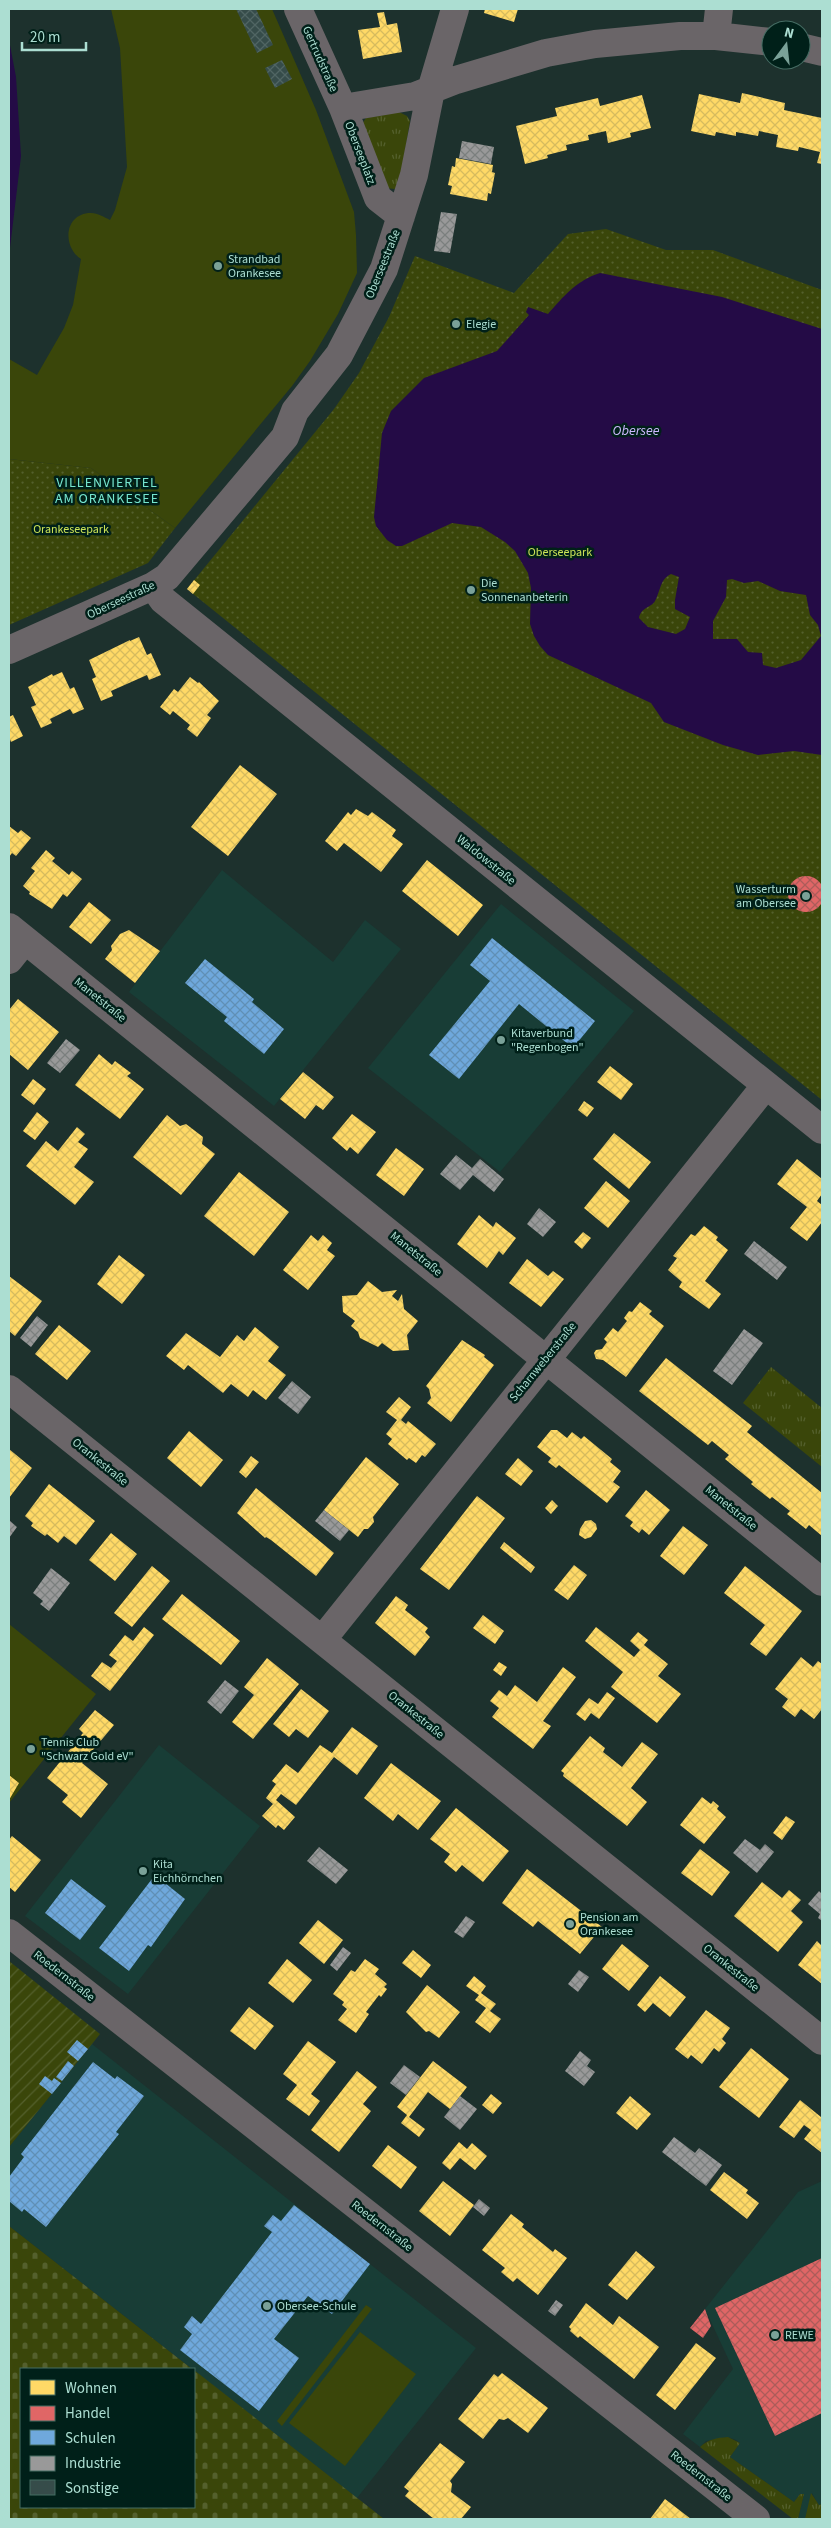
<svg xmlns="http://www.w3.org/2000/svg" width="831" height="2528" font-family="'Source Sans 3',sans-serif">
<style>
.built{fill:#183d36}
.grass{fill:url(#grass-tufts)}
.cemetery{fill:url(#cemetery-stones)}
.park{fill:url(#park-dots)}
.garden{fill:url(#garden-furrows)}
.pitch{fill:#3a460a}
.water{fill:#240b46;fill-rule:evenodd}
.homes{fill:url(#homes-cross-hatch)}
.shops{fill:url(#shops-cross-hatch)}
.schools{fill:url(#schools-cross-hatch)}
.industry{fill:url(#industry-cross-hatch)}
.building{fill:url(#building-cross-hatch)}
.lines{fill:none;stroke-linecap:round;stroke-linejoin:round}
.minor{stroke:#6a6568;stroke-width:28}
.poi-dot{fill:#7aa198;stroke:#002019;stroke-width:2}
.labels{text-anchor:middle;dominant-baseline:central;stroke-width:5;stroke-linejoin:round;paint-order:stroke}
.street-label{font-size:12px;fill:#acded2;stroke:#002019}
.poi-label{font-size:12px;fill:#acded2;stroke:#002019;text-anchor:start}
.park-label{font-size:12px;fill:#cde558;stroke:#002019}
.water-label{font-size:14px;font-style:italic;fill:#cdb8fe;stroke:#002019}
.neighbourhood-label{font-size:14px;letter-spacing:1px;fill:#76e6cf;stroke:#002019}
</style>
<defs>
<pattern id="grass-tufts" width="24" height="20" patternUnits="userSpaceOnUse" patternTransform="scale(1.25)"><rect width="24" height="20" fill="#3a460a"/><path d="M3 7l-1-3M5 7V3M7 7l1-3M15 17l-1-3M17 17v-4M19 17l1-3" fill="none" stroke="#54602d"/></pattern>
<pattern id="cemetery-stones" width="16" height="16" patternUnits="userSpaceOnUse" patternTransform="scale(1.25)"><rect width="16" height="16" fill="#3a460a"/><path d="M2 7V4a2 2 0 0 1 4 0v3zM10 15v-3a2 2 0 0 1 4 0v3z" fill="#54602d"/></pattern>
<pattern id="park-dots" width="8" height="8" patternUnits="userSpaceOnUse" patternTransform="scale(1.25)"><rect width="8" height="8" fill="#3a460a"/><path d="M2 2h.1M6 6h.1" fill="none" stroke="#54602d" stroke-width="1.8" stroke-linecap="round"/></pattern>
<pattern id="garden-furrows" width="10" height="10" patternUnits="userSpaceOnUse" patternTransform="scale(1.25)"><rect width="10" height="10" fill="#3a460a"/><path d="M-1 1l2-2M0 10L10 0M9 11l2-2" fill="none" stroke="#54602d"/></pattern>
<pattern id="homes-cross-hatch" width="8" height="8" patternUnits="userSpaceOnUse" patternTransform="scale(1.25)"><rect width="8" height="8" fill="#ffd966"/><path d="M0 0l8 8M0 8l8-8" fill="none" stroke="#d6bb5e"/></pattern>
<pattern id="shops-cross-hatch" width="8" height="8" patternUnits="userSpaceOnUse" patternTransform="scale(1.25)"><rect width="8" height="8" fill="#e06666"/><path d="M0 0l8 8M0 8l8-8" fill="none" stroke="#ac5c5a"/></pattern>
<pattern id="schools-cross-hatch" width="8" height="8" patternUnits="userSpaceOnUse" patternTransform="scale(1.25)"><rect width="8" height="8" fill="#6fa8dc"/><path d="M0 0l8 8M0 8l8-8" fill="none" stroke="#608fb5"/></pattern>
<pattern id="industry-cross-hatch" width="8" height="8" patternUnits="userSpaceOnUse" patternTransform="scale(1.25)"><rect width="8" height="8" fill="#999"/><path d="M0 0l8 8M0 8l8-8" fill="none" stroke="#7b7f7e"/></pattern>
<pattern id="building-cross-hatch" width="8" height="8" patternUnits="userSpaceOnUse" patternTransform="scale(1.25)"><rect width="8" height="8" fill="#364c4a"/><path d="M0 0l8 8M0 8l8-8" fill="none" stroke="#506563"/></pattern>
</defs>
<rect width="100%" height="100%" fill="#1d312d"/>
<path class="built" d="M222,870L333,962L365,920L401,949L274,1106L129,992Z
M501,904L634,1011L500,1172L368,1068Z
M159,1745L260,1826L128,1994L25,1916Z
M92,2044L476,2348L357,2498L9,2226V2147Z
M822,2181V2504L819,2506L812,2493L805,2519H798L804,2494H800L794,2502L730,2457L740,2443L736,2440L728,2437L706,2441L700,2447L683,2434L733,2369L705,2309L798,2192Z"/>
<path class="grass" d="M399,112L407,116L410,121L399,186L395,189L386,188L362,124L366,118Z
M771,1367L822,1408V1467L743,1403Z
M728,2437L740,2443L730,2457L794,2502L800,2494H804L798,2519H793L700,2447C709,2439 716,2438 728,2437Z
M811,2493L819,2505L822,2504V2519H805Z"/>
<path class="cemetery" d="M9,2226L192,2369H21V2507H194V2370L384,2519H9Z"/>
<path class="park" d="M606,229L666,250H713L822,290V1100L187,589L334,409L359,373L389,317L415,256L514,293L568,234Z
M9,459L91,468L175,528L148,563L9,625Z"/>
<path class="garden" d="M9,1961L100,2034L9,2147Z"/>
<path class="pitch" d="M111,9H272L316,110L354,212L356,235L357,273L338,314L310,361L292,386L175,528L91,468L9,459V359L37,375L64,328L73,305L81,259C62,247 64,213 91,213C98,213 104,217 110,220L115,210L127,167L120,48Z
M9,1624L96,1694L9,1803Z
M366,2305L372,2309L282,2426L277,2421Z
M360,2332L416,2374L345,2466L289,2423Z"/>
<path class="water" d="M9,40L16,77L21,156L9,256Z
M600,273L722,297L822,329V755L794,751L758,755L723,745L664,722L651,703L548,655L540,646L534,636L530,624L531,588L528,573L515,551L505,542L481,527L452,523L402,546H396L387,540L376,526L374,517L382,433L391,411L424,378L497,351L529,315L526,312L528,307L548,314C563,297 577,280 600,273ZM671,574L679,577L675,600V609L690,617L685,629L676,634L648,627L639,618C641,607 651,608 655,601C661,590 660,579 671,574ZM732,579L744,583L758,581L780,591L806,595L810,615L818,625L821,636L801,660L776,668L763,665L762,653L748,652L737,639H713V621L726,597L727,580Z"/>
<path class="homes" d="M485,9H518L514,22L484,13Z
M384,12L387,25L397,23L402,52L363,59L358,30L380,27L377,13Z
M742,93L785,103L784,110L822,118V164L817,163L820,152L799,147L798,151L776,147L778,135L759,131L758,136L736,132V136L716,132L715,136L691,131L699,94L740,103Z
M642,95L651,128L630,133L631,137L608,143L606,131L588,135L589,140L566,145L567,150L547,155L548,158L525,164L516,126L557,116L555,108L598,98L600,106Z
M456,158L493,165L492,172L495,173L491,194L488,193L487,201L450,194L452,186L448,185L452,166L455,167Z
M194,580L200,585L193,594L187,589Z
M139,637L147,655L151,653L161,675L149,680L147,675L111,691L113,696L101,701L92,679L96,677L89,660L130,640V641Z
M62,672L70,689L74,687L84,709L73,714L70,709L50,719L52,723L41,728L31,707L36,705L28,687L52,674L53,676Z
M190,677L198,683L199,682L219,701L207,715L211,718L197,737L187,729L190,725L173,711L170,715L160,707L174,689L178,692Z
M13,715L23,736L11,742L9,737V717Z
M240,765L277,794L228,856L191,827Z
M356,809L368,816L372,812L396,830L392,836L403,844L381,872L344,843L337,851L325,841L348,812L351,815Z
M9,826L18,833L21,830L31,838L16,856L12,853L9,857Z
M46,850L55,858L52,861L69,875L72,871L82,879L67,897L63,894L52,909L29,894L30,892L23,886L35,871L31,868Z
M427,860L483,905L458,936L402,891Z
M89,902L111,920L91,944L69,927Z
M129,930L160,951L135,983L105,959L112,950L111,946L120,934Z
M18,999L59,1032L28,1070L9,1054V1010Z
M99,1054L112,1065L115,1061L131,1073L127,1076L144,1089L120,1119L75,1085Z
M610,1066L633,1084L621,1100L597,1082Z
M303,1072L334,1097L323,1110L316,1105L305,1119L280,1099Z
M33,1079L46,1089L34,1105L21,1095Z
M584,1101L594,1108L587,1117L578,1110Z
M37,1112L49,1122L35,1140L23,1131Z
M352,1114L376,1132L358,1154L350,1147L347,1151L332,1138Z
M167,1115L180,1126L186,1124L203,1137L202,1144L215,1154L181,1195L133,1157Z
M77,1127L85,1134L78,1142L88,1149L74,1167L94,1182L75,1205L26,1166L46,1141L58,1151Z
M614,1133L651,1162L629,1189L593,1159Z
M396,1148L424,1169L404,1196L376,1175Z
M797,1159L822,1179V1194L817,1201L822,1205V1222L807,1241L790,1228L807,1207L777,1184Z
M239,1172L289,1212L254,1256L204,1216Z
M606,1181L630,1201L608,1228L584,1208Z
M479,1215L493,1227L496,1222L516,1238L503,1255L499,1251L487,1268L457,1244Z
M704,1226L718,1237L716,1240L728,1250L705,1281L721,1294L709,1309L679,1287L682,1282L668,1270L677,1258L673,1256L691,1234L695,1236Z
M583,1232L591,1238L582,1249L574,1242Z
M311,1235L318,1241L323,1235L332,1243L327,1250L335,1256L308,1290L283,1270Z
M119,1255L145,1275L122,1304L97,1284Z
M527,1259L548,1276L553,1271L564,1279L541,1307L509,1283Z
M9,1276L42,1301L15,1336L9,1331Z
M368,1281L382,1292L397,1290L392,1296L398,1301L402,1294L404,1309L418,1321L407,1335L409,1350L393,1351L382,1343L378,1347L360,1338L358,1332L351,1326L355,1321L343,1312L342,1296L357,1295Z
M640,1302L652,1311L649,1314L664,1326L626,1377L603,1360L596,1359L594,1353L596,1350L602,1349L607,1342L604,1339L613,1328L618,1332L627,1321L624,1318L629,1311L632,1312Z
M59,1325L91,1351L67,1380L35,1354Z
M255,1327L279,1347L268,1361L286,1375L266,1400L253,1390L248,1397L231,1384L223,1393L188,1365L184,1370L166,1356L186,1333L220,1357L237,1335L244,1341Z
M462,1340L485,1355L484,1357L494,1365L451,1422L427,1403L431,1398L429,1389L426,1386Z
M666,1358L752,1426L747,1432L822,1493V1536L809,1525L806,1529L787,1514L790,1511L772,1497L770,1499L751,1484L753,1482L725,1459L729,1455L712,1441L708,1445L639,1391Z
M399,1397L411,1407L401,1420L406,1424L408,1421L436,1444L425,1457L422,1455L416,1463L409,1458L407,1460L388,1444L392,1439L386,1434L397,1420L386,1412Z
M551,1430H557L567,1438L572,1432L581,1439L584,1436L612,1459L610,1462L621,1471L613,1482L620,1487L607,1503L559,1465L556,1468L548,1462L551,1458L537,1447Z
M189,1431L223,1460L201,1487L167,1458Z
M9,1449L32,1468L9,1498Z
M251,1456L259,1462L246,1478L239,1472Z
M366,1457L399,1484L373,1517L374,1522L368,1529H364L358,1537L324,1510Z
M518,1458L533,1471L521,1486L505,1474Z
M49,1484L95,1521L76,1545L64,1536L58,1543L47,1534L45,1536L31,1526L33,1523L25,1516Z
M256,1488L334,1553L316,1576L271,1540L266,1537L265,1538L237,1513Z
M646,1490L670,1510L649,1535L642,1529L639,1533L630,1526L633,1522L625,1516Z
M477,1496L505,1518L449,1590L420,1569Z
M552,1500L558,1506L551,1514L545,1508Z
M591,1520L596,1524L597,1529L591,1537L585,1539L579,1535L580,1529L585,1521Z
M683,1526L708,1545L684,1575L660,1556Z
M111,1533L137,1554L115,1581L89,1560Z
M504,1542L535,1567L531,1573L500,1548Z
M574,1565L587,1575L568,1600L554,1590Z
M152,1566L170,1581L132,1627L114,1613Z
M745,1566L802,1611L766,1656L750,1644L765,1625L724,1593Z
M182,1594L240,1641L221,1665L162,1619Z
M396,1596L408,1605L405,1610L428,1628L425,1632L430,1637L415,1656L375,1623Z
M483,1615L504,1631L495,1644L473,1628Z
M144,1627L154,1635L110,1691L91,1676L102,1662L111,1668L117,1661L109,1655L125,1635L133,1641Z
M596,1627L634,1657L640,1650L630,1641L638,1632L648,1640L644,1645L668,1664L658,1676L681,1694L657,1723L611,1687L623,1672L585,1641Z
M801,1657L813,1667L818,1661L822,1664V1709L814,1719L801,1709L795,1717L782,1707L788,1699L775,1689Z
M267,1658L299,1684L253,1739L232,1722L254,1695L244,1687Z
M499,1662L507,1667L501,1676L493,1670Z
M563,1667L576,1677L543,1721L551,1726L533,1749L492,1717L499,1708L490,1701L499,1690L507,1696L515,1685L537,1702Z
M301,1689L329,1711L308,1738L296,1729L289,1737L273,1724Z
M607,1692L615,1698L599,1719L591,1713L585,1721L576,1714L589,1698L598,1704Z
M95,1710L114,1725L82,1763L108,1784L81,1818L62,1802L68,1795L47,1778L83,1733L79,1729Z
M352,1727L378,1746L357,1775L334,1757L296,1805L281,1794L276,1800L295,1817L284,1830L278,1825L276,1828L262,1816L273,1804L266,1798L276,1784L272,1781L286,1764L298,1773L320,1745L332,1753Z
M590,1736L605,1748L603,1752L622,1767L642,1742L658,1754L631,1788L647,1802L627,1826L563,1776L564,1773L561,1771Z
M391,1763L441,1801L418,1830L398,1814L393,1821L364,1798Z
M9,1775L19,1783L9,1800Z
M702,1797L711,1804L713,1801L719,1806L717,1809L726,1817L704,1844L680,1825Z
M456,1808L509,1851L483,1882L462,1865L456,1872L444,1862L450,1854L430,1839Z
M786,1816L795,1822L782,1840L773,1833Z
M12,1836L41,1860L15,1892L9,1887V1840Z
M700,1849L730,1872L712,1896L681,1873Z
M527,1869L602,1927L580,1954L538,1921L533,1927L502,1903Z
M762,1882L782,1898L789,1890L801,1900L791,1911L803,1922L778,1952L734,1916Z
M318,1920L343,1940L324,1964L299,1943Z
M817,1941L822,1946V1984L798,1965Z
M622,1944L649,1966L629,1991L602,1969Z
M413,1950L431,1965L421,1978L402,1963Z
M287,1959L312,1980L293,2003L268,1983Z
M365,1959L379,1969L375,1974L387,1984L384,1987L387,1989L381,1997L379,1995L366,2012L369,2014L356,2033L338,2020L347,2009L342,2005L344,2002L333,1994L351,1970L355,1972Z
M474,1976L486,1986L481,1993L496,2004L490,2011L501,2019L490,2033L475,2022L486,2008L475,2000L479,1995L466,1986Z
M660,1976L686,1997L670,2017L653,2003L645,2012L637,2005Z
M427,1985L460,2012L439,2038L429,2031L426,2032L406,2012Z
M249,2007L274,2026L255,2050L230,2031Z
M706,2010L730,2028L722,2039L726,2043L719,2052L714,2048L702,2064L691,2055L688,2059L675,2049Z
M308,2041L336,2062L311,2094L320,2101L309,2116L286,2099L297,2085L283,2074Z
M751,2048L789,2079L759,2118L719,2087Z
M433,2061L467,2087L450,2109L428,2092L409,2117L425,2129L419,2137L401,2123L407,2115L397,2107Z
M357,2071L377,2087L363,2104L371,2111L339,2152L311,2130Z
M491,2094L502,2103L493,2114L482,2105Z
M630,2096L651,2114L637,2130L616,2113Z
M800,2100L821,2117L822,2115V2153L804,2139L811,2130L804,2125L794,2138L779,2127Z
M459,2142L467,2149L472,2143L487,2156L475,2170L460,2158L450,2170L442,2163Z
M388,2145L417,2167L401,2189L372,2166Z
M724,2172L748,2190L746,2193L759,2203L747,2219L710,2190Z
M443,2181L474,2205L450,2236L419,2211Z
M511,2214L524,2224L522,2227L553,2252L555,2249L567,2258L538,2295L517,2278L513,2282L501,2272L505,2268L482,2250Z
M636,2251L655,2267L627,2300L608,2285Z
M586,2303L613,2325L619,2316L659,2347L634,2379L580,2336L578,2338L570,2331L571,2329L569,2327Z
M696,2343L716,2358L675,2410L656,2395Z
M502,2373L548,2408L528,2433L508,2418L504,2420L499,2419L483,2439L458,2419L494,2374L498,2377Z
M440,2443L465,2462L450,2481L452,2484L451,2492L471,2507L461,2519H434L405,2496L409,2491L404,2487Z
M665,2499L691,2519H650Z"/>
<path class="shops" d="M788 894a18 18 0 1 1 36 0a18 18 0 1 1-36 0Z
M822,2258V2413L775,2436L715,2308Z
M705,2309L711,2326L703,2338L690,2328Z"/>
<path class="schools" d="M492,938L595,1021L573,1048L519,1004L459,1079L429,1055L490,981L470,965Z
M205,959L254,999L252,1002L284,1029L264,1054L224,1021L227,1017L185,983Z
M155,1875L185,1899L151,1947L148,1945L129,1971L99,1948Z
M71,1879L106,1906L80,1940L45,1913Z
M77,2040L88,2049L78,2061L67,2052Z
M68,2061L74,2066L62,2081L56,2077Z
M93,2062L115,2079L117,2076L144,2096L116,2132L119,2134L46,2227L24,2209L22,2212L9,2201V2177L24,2157L21,2154Z
M45,2076L52,2081L54,2078L61,2083L52,2094L39,2084Z
M294,2205L370,2264L332,2314L308,2296L274,2339L299,2358L259,2411L180,2350L192,2334L184,2327L192,2316L201,2324L272,2232L264,2226L273,2215L281,2221Z"/>
<path class="industry" d="M462,141L494,147L491,164L459,158Z
M441,212L457,214L450,253L434,251Z
M66,1039L80,1050L60,1073L47,1063Z
M456,1155L472,1168L480,1159L504,1179L494,1192L473,1175L460,1190L440,1174Z
M539,1208L556,1222L543,1237L527,1224Z
M754,1241L787,1267L777,1280L744,1254Z
M37,1316L48,1325L31,1347L20,1338Z
M744,1329L763,1343L732,1385L713,1371Z
M292,1381L311,1397L298,1414L278,1398Z
M324,1510L349,1530L340,1541L315,1521Z
M9,1520L17,1527L9,1538Z
M51,1568L70,1583L49,1611L40,1604L43,1601L33,1593Z
M225,1680L239,1691L221,1714L207,1702Z
M745,1839L760,1850L765,1844L774,1852L757,1873L733,1853Z
M319,1847L348,1870L336,1884L307,1861Z
M819,1891L822,1894V1921L818,1918L820,1914L808,1904Z
M466,1916L475,1922L463,1938L454,1932Z
M343,1947L351,1953L337,1971L330,1965Z
M579,1970L589,1977L578,1992L568,1984Z
M580,2051L591,2060L587,2066L595,2072L584,2086L565,2071Z
M404,2065L420,2077L406,2095L390,2083Z
M460,2096L477,2109L460,2130L444,2117Z
M674,2137L695,2153L699,2148L722,2165L706,2186L662,2152Z
M479,2199L490,2208L484,2216L473,2207Z
M556,2300L563,2305L555,2316L548,2311Z"/>
<path class="building" d="M236,9H256L273,45L257,53Z
M282,60L292,79L275,88L265,68Z"/>
<g class="lines">
<path class="minor" d="M298,9L343,108L378,198L401,216
M716,36L719,9
M801,47L822,52
M343,108L415,96L456,80L546,53L595,44L680,36H716L771,42
M153,586L163,600L822,1130
M9,650L153,586L167,577L285,437L295,411L339,355L384,269L414,175L431,90L455,9
M9,927L822,1582
M9,960L25,940
M9,1389L822,2041
M322,1640L766,1085
M9,1933L756,2519"/>
</g>
<g class="poi-dot">
<circle cx="218" cy="266" r="5"/>
<circle cx="456" cy="324" r="5"/>
<circle cx="471" cy="590" r="5"/>
<circle cx="806" cy="896" r="5"/>
<circle cx="501" cy="1040" r="5"/>
<circle cx="31" cy="1749" r="5"/>
<circle cx="143" cy="1871" r="5"/>
<circle cx="570" cy="1924" r="5"/>
<circle cx="267" cy="2306" r="5"/>
<circle cx="775" cy="2335" r="5"/>
</g>
<g class="labels">
<g class="street-label">
<text transform="translate(320 59) rotate(66)">Gertrudstraße</text>
<text transform="translate(360 153) rotate(69)">Oberseeplatz</text>
<text transform="translate(383 264) rotate(-68)">Oberseestraße</text>
<text transform="translate(121 600) rotate(-25)">Oberseestraße</text>
<text transform="translate(486 860) rotate(39)">Waldowstraße</text>
<text transform="translate(100 1000) rotate(39)">Manetstraße</text>
<text transform="translate(416 1254) rotate(39)">Manetstraße</text>
<text transform="translate(543 1362) rotate(-51)">Scharnweberstraße</text>
<text transform="translate(100 1462) rotate(39)">Orankestraße</text>
<text transform="translate(731 1508) rotate(39)">Manetstraße</text>
<text transform="translate(416 1715) rotate(39)">Orankestraße</text>
<text transform="translate(731 1968) rotate(39)">Orankestraße</text>
<text transform="translate(64 1976) rotate(38)">Roedernstraße</text>
<text transform="translate(382 2226) rotate(38)">Roedernstraße</text>
<text transform="translate(701 2476) rotate(38)">Roedernstraße</text>
</g>
<g class="poi-label">
<text x="228" y="259">Strandbad<tspan x="228" dy="14">Orankesee</tspan></text>
<text x="466" y="324">Elegie</text>
<text x="481" y="583">Die<tspan x="481" dy="14">Sonnenanbeterin</tspan></text>
<text x="796" y="889" text-anchor="end">Wasserturm<tspan x="796" dy="14">am Obersee</tspan></text>
<text x="511" y="1033">Kitaverbund<tspan x="511" dy="14">"Regenbogen"</tspan></text>
<text x="41" y="1742">Tennis Club<tspan x="41" dy="14">"Schwarz Gold eV"</tspan></text>
<text x="153" y="1864">Kita<tspan x="153" dy="14">Eichhörnchen</tspan></text>
<text x="580" y="1917">Pension am<tspan x="580" dy="14">Orankesee</tspan></text>
<text x="277" y="2306">Obersee-Schule</text>
<text x="785" y="2335">REWE</text>
</g>
<g class="park-label">
<text x="71" y="529">Orankeseepark</text>
<text x="560" y="552">Oberseepark</text>
</g>
<g class="water-label">
<text x="636" y="431">Obersee</text>
</g>
<g class="neighbourhood-label">
<text x="107" y="483">VILLENVIERTEL<tspan x="107" dy="16">AM ORANKESEE</tspan></text>
</g>
</g>
<rect width="831" height="2528" fill="none" stroke="#acded2" stroke-width="20"/>
<rect x="20" y="2368" width="175" height="140" fill="#002019" stroke="#456c63"/>
<rect x="30" y="2380" width="25" height="15" fill="#ffd966" stroke="#456c63"/>
<text x="65" y="2393" font-size="15" fill="#acded2">Wohnen</text>
<rect x="30" y="2406" width="25" height="15" fill="#e06666" stroke="#456c63"/>
<text x="65" y="2418" font-size="15" fill="#acded2">Handel</text>
<rect x="30" y="2430" width="25" height="15" fill="#6fa8dc" stroke="#456c63"/>
<text x="65" y="2443" font-size="15" fill="#acded2">Schulen</text>
<rect x="30" y="2456" width="25" height="15" fill="#999999" stroke="#456c63"/>
<text x="65" y="2468" font-size="15" fill="#acded2">Industrie</text>
<rect x="30" y="2480" width="25" height="15" fill="#364c4a" stroke="#456c63"/>
<text x="65" y="2493" font-size="15" fill="#acded2">Sonstige</text>
<g transform="translate(786 45) rotate(15)"><circle r="24" fill="#002019" stroke="#456c63"/>
<path d="M0-4L9 19L0 12L-9 19Z" fill="#7aa198"/>
<text y="-8" font-size="14" font-weight="bold" text-anchor="middle" fill="#acded2">N</text>
</g>
<path d="M22 42v8h64v-8" fill="none" stroke="#acded2" stroke-width="2.5"/>
<text x="30" y="42" font-size="15" fill="#acded2" stroke="#002019" stroke-width="4" paint-order="stroke">20 m</text>
</svg>
